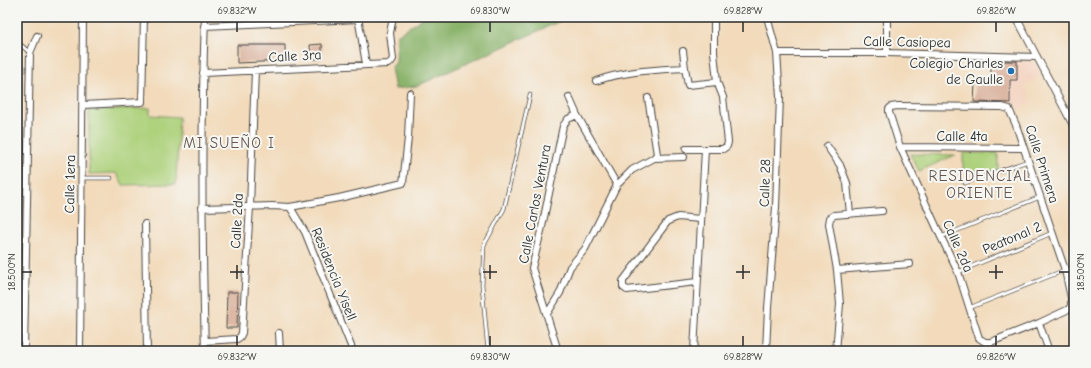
<svg xmlns="http://www.w3.org/2000/svg" width="1091" height="368" font-family="'Comic Neue',sans-serif">
<style>
.built{fill:#f4d3c0}
.green{fill:#add17b;stroke:#6c7e53}
.forest{fill:#8ab36b;stroke:#5a6f4b}
.building{fill:#d5a790}
.lines{fill:none;stroke-linecap:round;stroke-linejoin:round}
.service-casing{stroke:#494540;stroke-width:4.5}
.minor-casing{stroke:#494540;stroke-width:8}
.service{stroke:#fff;stroke-width:3}
.minor{stroke:#fff;stroke-width:6}
.ticks{fill:none;stroke:#2b2b2b;stroke-width:1.5}
.poi-dot{fill:#1f6fb2;stroke:#f6f6f2;stroke-width:1.5}
.labels{text-anchor:middle;dominant-baseline:central;stroke-width:4;stroke-linejoin:round;paint-order:stroke}
.street-label{font-size:14px;fill:#2b2b2b;stroke:#f6f6f2}
.poi-label{font-size:14px;fill:#2b2b2b;stroke:#f6f6f2;text-anchor:end}
.neighbourhood-label{font-size:15px;letter-spacing:1px;fill:#66564e;stroke:#f6f6f2}
.neatline{fill:none;stroke:#2b2b2b;stroke-width:1.5}
.ticks-label{font-size:10px;text-anchor:middle;fill:#2b2b2b}
</style>
<rect width="100%" height="100%" fill="#f6f6f2"/>
<filter id="ink" filterUnits="userSpaceOnUse"><feTurbulence type="fractalNoise" baseFrequency=".025" numOctaves="2"/><feDisplacementMap in="SourceGraphic" scale="8" xChannelSelector="R" yChannelSelector="G"/><feConvolveMatrix kernelMatrix="1 2 1 2 8 2 1 2 1" color-interpolation-filters="sRGB"/></filter>
<filter id="wash" filterUnits="userSpaceOnUse"><feTurbulence type="fractalNoise" baseFrequency=".012" numOctaves="4" result="noise"/><feDisplacementMap in="SourceGraphic" scale="16" xChannelSelector="R" yChannelSelector="G"/><feGaussianBlur stdDeviation="0.9" result="paint"/><feColorMatrix in="noise" values="0 0 0 0 0 0 0 0 0 0 0 0 0 0 0 0 0 1.4 0 .05"/><feComposite in="paint" operator="in"/></filter>
<g filter="url(#wash)">
<rect width="100%" height="100%" fill="#f2daba"/>
<path class="built" d="M991,61H1033L1040,76L1026,85L1031,104L1015,109L1010,103H974L975,84L991,83Z"/>
<path class="green" d="M150,108V115L179,117L176,184L123,185L116,173L89,174V110Z
M963,153H998V171H963Z
M910,154L955,155L919,171Z"/>
<path class="forest" d="M424,17H569L417,86L395,89L391,68L396,62L397,35Z"/>
<g id="blocks">
<path class="building" d="M322,44V59H311L310,45Z
M237,45H285V61L237,63Z
M991,61H1017V80H1010V103L974,102L975,84H991Z
M227,292H238L237,328H226Z"/>
</g>
</g>
<g filter="url(#ink)">
<use href="#blocks" fill-opacity="0" stroke="#494540" stroke-width="1"/>
<g class="lines">
<defs>
<path id="service" d="M17,43L21,45L30,53
M82,178H111
M965,183L1028,161
M941,237L1040,197
M958,272L1052,233
M969,308L1065,270
M488,351L482,285L484,245L504,209L530,95"/>
<path id="minor" d="M205,17C201,128 202,240 205,351
M358,17L366,64
M887,17V53
M1016,17L1074,127
M204,26L358,19
M683,51L685,68L688,85L717,82
M777,53H887L1037,57
M203,73L388,64L391,62L393,59L390,33L393,17
M596,81C624,71 655,70 685,68
M569,97L577,115L617,185
M648,98L657,154L654,158
M83,105L142,102L144,17
M898,106L1002,107L1009,109L1016,125L1065,270L1071,298V305L1069,309L1039,323L991,342H985L979,338L958,272L941,237L900,147L889,112V109L891,107Z
M827,146L840,165L847,183L850,214
M900,147L1023,148
M686,149H723L727,146L728,142L723,97L717,82L714,52V17
M290,207L305,232L353,351
M202,208L272,206L290,207L339,198L403,183L408,138L410,93
M145,224L147,351
M837,270L910,264
M1065,270L1074,271
M697,282L627,290L623,287V281L668,221L678,217L700,219
M547,314L560,293L570,267L585,249L617,185L632,170L654,158L684,157
M1039,323L1049,351
M279,333L280,351
M205,341L237,339L240,337L242,333L250,207L255,70
M24,351L30,53L37,36
M80,351L83,17
M558,351L532,268L542,227L563,126L568,119L577,115
M694,351L705,149
M766,351L768,308L776,207L780,97L777,53L767,17
M836,351L840,304L837,270L829,224L830,218L834,215L882,211"/>
</defs>
<use href="#service" class="service-casing"/>
<use href="#minor" class="minor-casing"/>
<use href="#service" class="service"/>
<use href="#minor" class="minor"/>
</g>
</g>
<path class="ticks" d="M237,22V32M490,22V32M743,22V32M996,22V32M237,265V279M490,265V279M743,265V279M996,265V279M22,272H32M230,272H244M483,272H497M736,272H750M989,272H1003M1059,272H1069M237,336V346M490,336V346M743,336V346M996,336V346"/>
<circle class="poi-dot" cx="1011" cy="71" r="4"/>
<g class="labels">
<g class="street-label">
<text transform="translate(907 42) rotate(1)">Calle Casiopea</text>
<text transform="translate(295 56) rotate(-3)">Calle 3ra</text>
<text x="962" y="136">Calle 4ta</text>
<text transform="translate(1042 164) rotate(72)">Calle Primera</text>
<text transform="translate(765 183) rotate(-88)">Calle 28</text>
<text transform="translate(70 184) rotate(-89)">Calle 1era</text>
<text transform="translate(535 204) rotate(-79)">Calle Carlos Ventura</text>
<text transform="translate(237 221) rotate(-87)">Calle 2da</text>
<text transform="translate(1012 238) rotate(-23)">Peatonal 2</text>
<text transform="translate(958 246) rotate(66)">Calle 2da</text>
<text transform="translate(334 274) rotate(68)">Residencia Yisell</text>
</g>
<g class="poi-label">
<text x="1003" y="63">Colegio Charles<tspan x="1003" dy="16">de Gaulle</tspan></text>
</g>
<g class="neighbourhood-label">
<text x="229" y="143">MI SUEÑO I</text>
<text x="980" y="176">RESIDENCIAL<tspan x="980" dy="17">ORIENTE</tspan></text>
</g>
</g>
<rect width="1091" height="368" fill="none" stroke="#f6f6f2" stroke-width="44"/>
<rect x="22" y="22" width="1047" height="324" class="neatline"/>
<g class="ticks-label">
<text x="237" y="14">69.832°W</text>
<text x="490" y="14">69.830°W</text>
<text x="743" y="14">69.828°W</text>
<text x="996" y="14">69.826°W</text>
<text transform="translate(11 272) rotate(-90)" y="4">18.500°N</text>
<text transform="translate(1080 272) rotate(-90)" y="4">18.500°N</text>
<text x="237" y="360">69.832°W</text>
<text x="490" y="360">69.830°W</text>
<text x="743" y="360">69.828°W</text>
<text x="996" y="360">69.826°W</text>
</g>
</svg>
